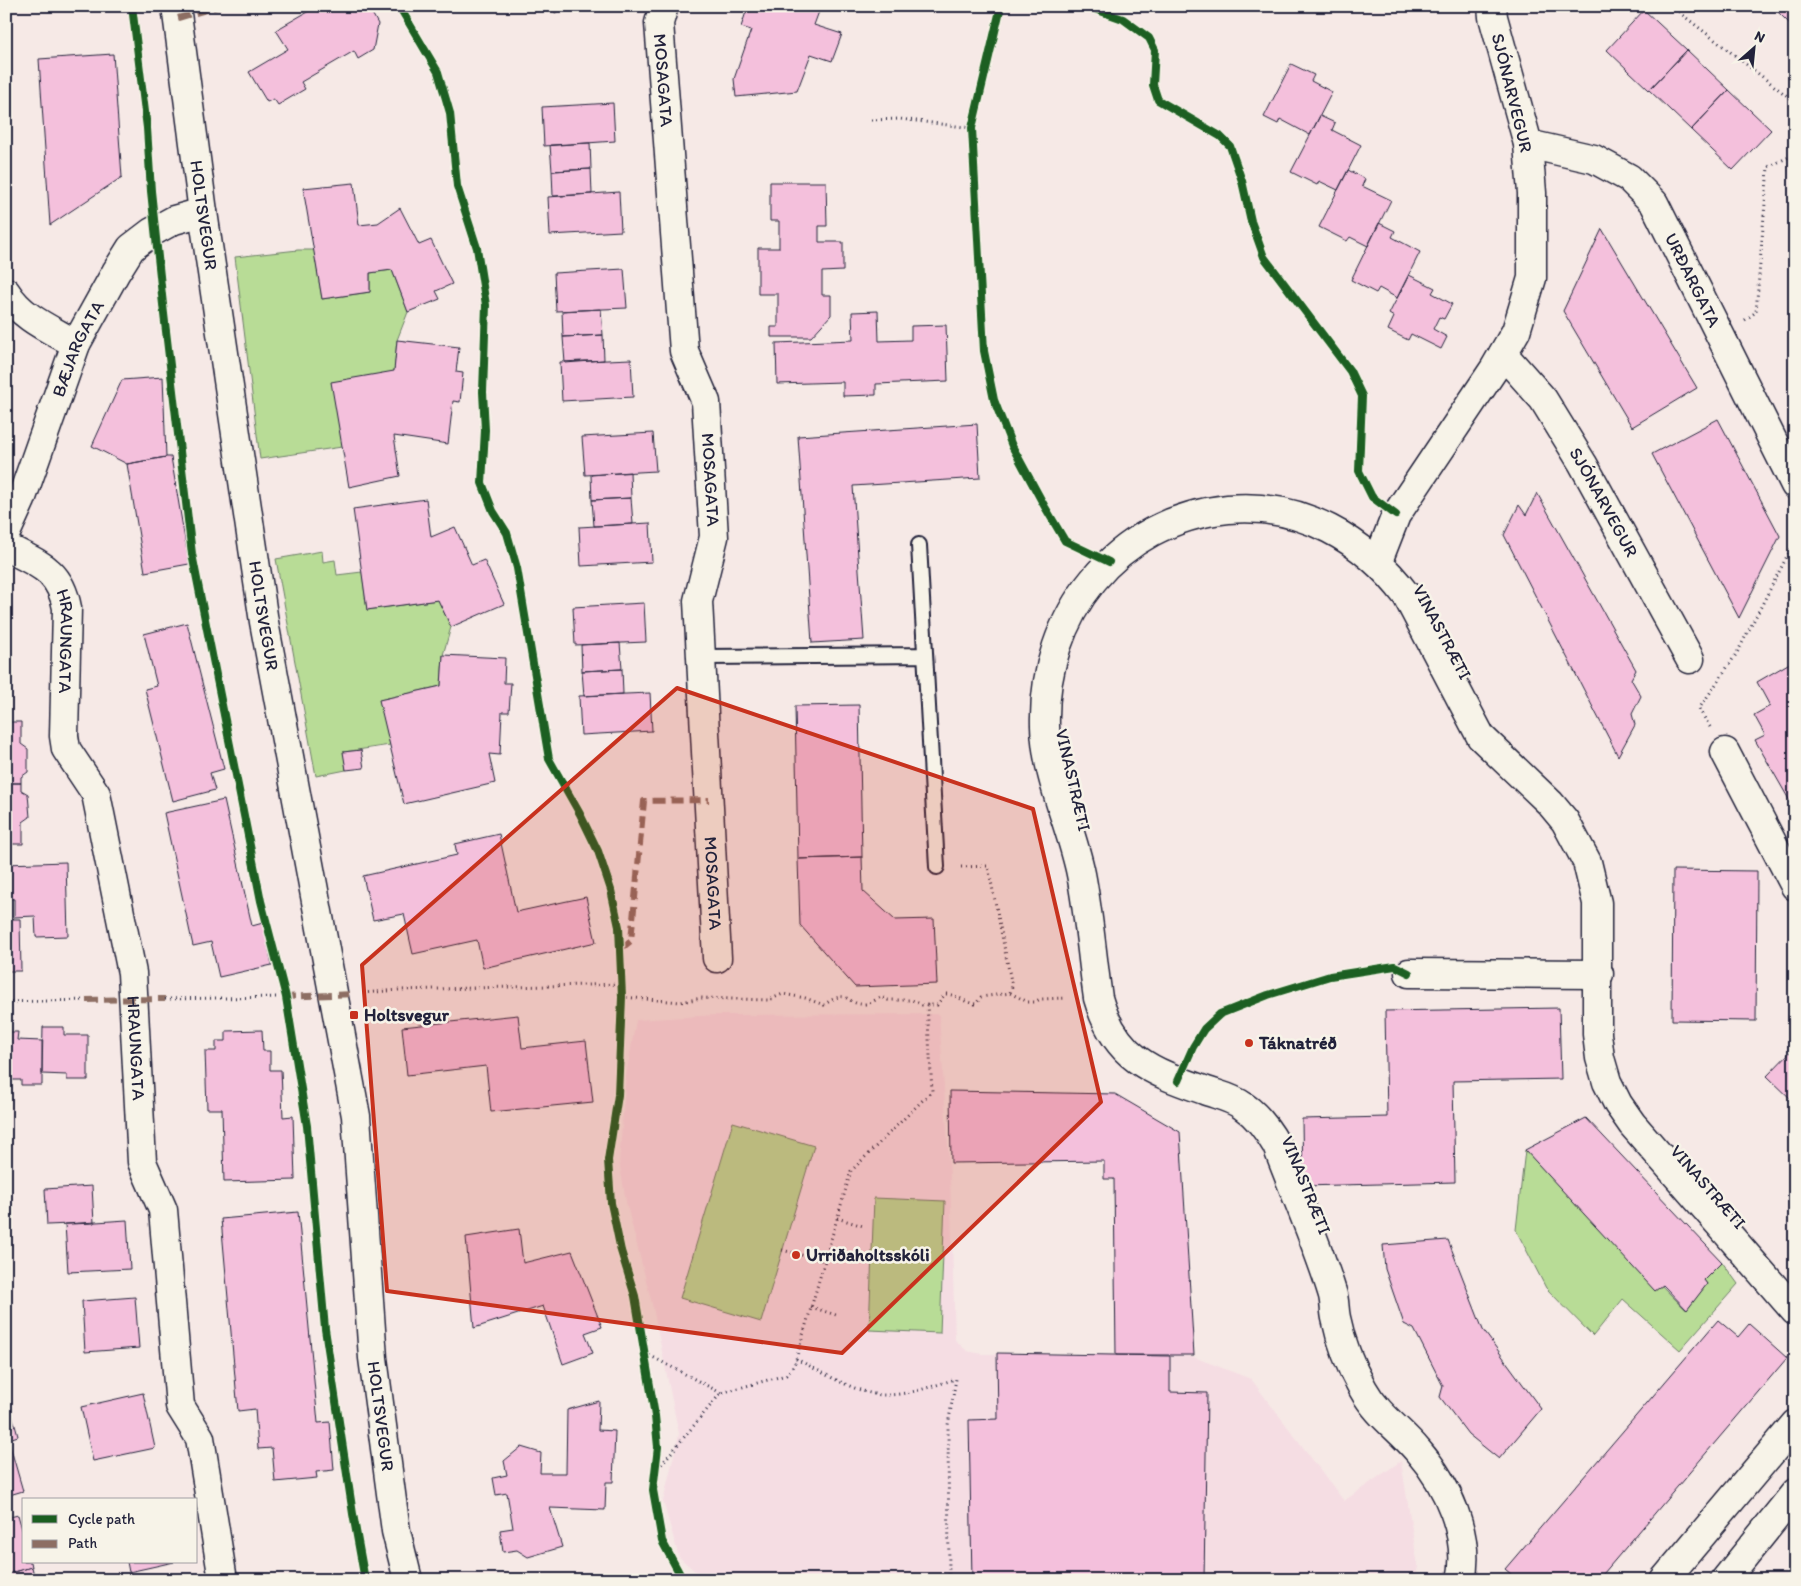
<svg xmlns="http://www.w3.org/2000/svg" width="1801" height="1586" font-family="Itim,sans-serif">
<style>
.built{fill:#f5dde3}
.green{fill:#b8dc96;stroke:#6d7f68}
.building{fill:#f4c0dc;stroke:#22223b}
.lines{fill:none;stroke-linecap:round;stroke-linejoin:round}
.service-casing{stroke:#22223b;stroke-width:18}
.minor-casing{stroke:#22223b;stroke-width:31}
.tertiary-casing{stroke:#22223b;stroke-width:31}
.path{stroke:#22223b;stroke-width:3;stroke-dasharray:1 4;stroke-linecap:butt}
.service{stroke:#f7f3e8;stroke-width:14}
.minor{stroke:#f7f3e8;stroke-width:28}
.tertiary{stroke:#f7f3e8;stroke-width:28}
.quiet{stroke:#8d6e63;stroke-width:6;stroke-dasharray:12 6;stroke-linecap:butt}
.cycleway-casing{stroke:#f7f3e8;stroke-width:11}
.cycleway{stroke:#1b5e20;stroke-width:8}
.marked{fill:#c8321e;fill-opacity:0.2;stroke:#c8321e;stroke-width:4;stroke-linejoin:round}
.poi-dot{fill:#c8321e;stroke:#f7f3e8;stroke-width:2}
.labels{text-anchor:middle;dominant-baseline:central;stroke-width:5;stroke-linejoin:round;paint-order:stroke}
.street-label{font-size:18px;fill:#22223b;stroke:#f7f3e8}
.poi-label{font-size:18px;font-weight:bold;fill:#22223b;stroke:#f7f3e8;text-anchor:start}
</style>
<rect width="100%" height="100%" fill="#f6e9e6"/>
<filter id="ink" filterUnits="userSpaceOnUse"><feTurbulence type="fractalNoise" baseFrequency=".02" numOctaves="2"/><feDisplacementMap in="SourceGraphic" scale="10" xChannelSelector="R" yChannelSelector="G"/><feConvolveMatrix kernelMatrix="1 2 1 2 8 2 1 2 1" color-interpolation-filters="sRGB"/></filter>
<g filter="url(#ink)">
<path class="built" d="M939,1014L950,1175L955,1340L967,1351L982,1354H1186L1251,1379L1344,1501L1401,1461L1418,1567L1415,1580H705L679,1557L663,1501L679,1434L653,1308L626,1202L619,1161L626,1076L636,1020L715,1015Z"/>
<path class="green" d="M298,250H314L322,299L370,292V273L392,270L408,312L397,340L394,371L342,447L260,459L235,257Z
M322,551L323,562L335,560L337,575L362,572L367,610L438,600L451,627L443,655L441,686L380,700L390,745L344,752L346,770L316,776L276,559Z
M733,1122L814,1146L761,1322L680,1298Z
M1525,1150L1686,1310L1707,1284L1704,1280L1722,1262L1738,1284L1680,1350L1623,1299L1593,1336L1546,1288L1516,1230Z
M874,1198L945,1201L940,1333L869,1330Z"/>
<path class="building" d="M313,6H368L378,24L373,50L358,59L354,51L301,82L305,89L278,105L274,99L267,102L249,72L288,49L276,30L314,8Z
M551,6H567L555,13Z
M748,6H821L814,25L842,34L832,61L811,54L797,91L736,97L734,79L751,30L741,27Z
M1777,6H1795V29L1774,8Z
M1644,10L1687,50L1649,90L1607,50Z
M1687,50L1729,90L1691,130L1649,90Z
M113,54L122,177L50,225L39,59Z
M1291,64L1314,75L1311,81L1332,92L1310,135L1280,119L1278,124L1264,117Z
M1729,90L1771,130L1733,170L1691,130Z
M613,103L615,141L544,146L542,107Z
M1320,116L1335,123L1332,130L1361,145L1338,190L1319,181L1317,185L1291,172Z
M590,143L591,169L552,171L550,145Z
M591,169L592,194L553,196L552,171Z
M1348,170L1365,179L1362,186L1391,200L1368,246L1350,237L1347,241L1319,227Z
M770,182H826L827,226H819V242H843V271L822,272V295H831V315L811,337H771V327H778V294H758V248H779V221H770Z
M354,183L359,225L378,223L400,208L419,245L431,240L452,284L436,291L440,299L408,312L392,270L370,273V292L322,299L303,188Z
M619,192L621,231L550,235L548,197Z
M1379,223L1395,231L1392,237L1420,252L1397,298L1379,288L1376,293L1351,280Z
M1602,229L1697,388L1632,427L1563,311Z
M624,269L627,308L556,311L554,273Z
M1409,275L1435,288L1432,293L1452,304L1444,319L1439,317L1433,329L1447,337L1441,349L1411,334L1408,340L1388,330L1394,317L1389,314Z
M601,309L603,335L563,337L562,311Z
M878,311L879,341L911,340V326L946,325L948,381L876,384V395L843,396V382L777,384L776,343L853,340L852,312Z
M603,335L604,360L565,363L563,337Z
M397,340L459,347L456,372L463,373L460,402L453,401L448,444L394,436L400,476L349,487L331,382L394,371Z
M631,359L633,397L562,401L560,362Z
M163,377L166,457L127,464L92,446L122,380Z
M1718,419L1780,536L1739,618L1652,454Z
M977,424L980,478L853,486L864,640L812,643L798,436Z
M653,433L656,471L585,475L582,437Z
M166,457H171L189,564L145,572L127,464Z
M630,472L631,498L592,500L591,475Z
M1537,493L1636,670L1631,679L1641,696L1632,714L1635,725L1618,756L1504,535L1519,505L1526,515Z
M631,498L633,524L594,526L592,500Z
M426,499L431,537L455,527L472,565L484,560L504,604L451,627L438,600L367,610L353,509Z
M650,523L652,562L581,566L579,527Z
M644,603L646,642L575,645L573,607Z
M187,623L224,769L210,773L215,790L173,801L145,689L157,686L144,634Z
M620,643L622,669L582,671L581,645Z
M443,655L505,658L504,683H511L509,712H502L500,755L489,754L495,783L404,804L379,700L441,686Z
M1795,660V801L1791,803L1755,740L1765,735L1754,715L1770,706L1757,682Z
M622,669L623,694L584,696L582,671Z
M650,693L652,731L581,735L579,696Z
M859,705L862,857L798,859L795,706Z
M6,722H21V744L28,749V772L21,777V783H6Z
M361,750L364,768L346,770L343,752Z
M6,783H21V790L28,794L30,817L23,822V844H6Z
M224,800L252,926L263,923L272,965L219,977L211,942L193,946L164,813Z
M499,834L516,912L586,897L596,942L483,968L477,940L413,954L404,914L373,920L363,876L457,855L455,844Z
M862,857L863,891L895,920L934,919L937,984L855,987L800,925L798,859Z
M66,862L68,936L36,937L35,916L14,917V899H6V864Z
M1673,870L1757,871L1756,1021L1672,1020Z
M6,919H20L21,971H6Z
M1559,1008L1561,1079L1453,1081L1455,1182L1303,1186L1302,1119L1387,1117L1385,1011Z
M518,1015L522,1048L586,1041L593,1102L491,1112L486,1066L407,1075L402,1027Z
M43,1027H64V1035H88V1080H67V1075L42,1074Z
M262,1030L263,1051H270V1070H281L283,1117L293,1116L295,1180L224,1182L222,1109H207L205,1051H216V1041H226V1031Z
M6,1032H18L17,1040L42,1041V1085H21V1080H6Z
M1795,1047V1103L1767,1076Z
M950,1091L1115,1094L1180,1132L1194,1355H1116L1114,1179H1104V1161L951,1163Z
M1586,1118L1722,1262L1704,1280L1707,1284L1687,1310L1663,1285L1655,1291L1525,1150Z
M92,1186L94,1223L47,1225L45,1189Z
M298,1212L318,1423L330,1422L334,1470L316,1472L317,1478L275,1482L272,1448L258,1449L255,1409L238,1411L221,1219Z
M127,1220L130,1269L68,1272L65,1224Z
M519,1229L523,1263L572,1251L602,1327L585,1333L593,1353L563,1364L543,1306L474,1328L466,1237Z
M1448,1240L1483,1330L1541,1409L1499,1459L1468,1434L1440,1397L1443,1386L1414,1329L1404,1324L1385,1269L1383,1245Z
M135,1297L139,1348L85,1352L82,1301Z
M1718,1320L1738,1337L1749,1324L1787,1358L1598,1580H1518L1505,1569Z
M997,1353L1170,1356V1392L1207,1393L1204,1580H972L969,1420L998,1419Z
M6,1393L18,1436L6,1440Z
M143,1393L155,1448L93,1461L81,1407Z
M599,1401L598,1430L615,1431L613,1482H606L605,1510L550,1508L562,1547L528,1557L517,1550L503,1552L500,1530L513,1528L507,1493L496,1495L493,1478L507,1475L504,1461L521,1447L541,1453L540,1473H566L567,1410Z
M8,1439L23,1491L6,1496V1440Z
M18,1515L24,1536V1562H31L32,1567L6,1574V1518Z
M127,1562H174L129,1572Z
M32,1567L35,1580H6V1574Z"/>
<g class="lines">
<defs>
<path id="service" d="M919,545L937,867
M701,657L925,655"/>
<g id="minor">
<path id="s1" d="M664,6L659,23L684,351L706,402L714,537L698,601L717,958"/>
<path id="s2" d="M1528,144L1594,159L1629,178L1654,203L1795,485"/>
<path d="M6,292C22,318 50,329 76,344"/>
<path id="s3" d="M1503,354L1543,399L1583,464L1690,659"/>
<path id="s4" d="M6,533L21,500L76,344L116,272L131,248L152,232L174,220L203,212"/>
<path id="s5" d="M6,547C38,564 60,569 67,608L64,736L66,749L96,794L132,973L142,1162L163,1210L180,1406L200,1438L223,1580"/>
<path d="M1378,561L1396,515L1494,369L1516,331L1532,278V193L1528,144L1493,17L1492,6"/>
<path d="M1725,752L1795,886"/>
<path d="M1409,973L1599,974"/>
<path d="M1461,1580C1471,1536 1447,1484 1418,1451C1400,1429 1378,1416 1363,1389C1350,1366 1341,1343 1336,1318C1334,1309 1335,1300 1332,1292C1317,1243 1295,1194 1277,1146C1268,1130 1258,1116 1243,1106C1231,1097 1217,1095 1204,1090C1150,1071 1115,1058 1098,998C1092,957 1089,915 1081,874C1071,825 1046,777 1045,726C1042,615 1116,520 1228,509C1301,502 1365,540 1407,596L1481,737L1550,803L1565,821L1587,862L1597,903V1034L1600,1058L1607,1082L1618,1104L1632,1124L1795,1311"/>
</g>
<g id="tertiary">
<path id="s6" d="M176,6L203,212L264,622L356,1116L373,1358L396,1531L408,1580"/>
<path d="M1664,1580L1795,1424"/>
<path d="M1725,1580L1795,1493"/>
</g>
</defs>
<use href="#service" class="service-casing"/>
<use href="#minor" class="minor-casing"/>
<use href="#tertiary" class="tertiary-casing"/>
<path class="path" d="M1671,6L1795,102
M871,120L900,119L972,128
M1745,320L1756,312L1768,167L1795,154
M1710,727L1699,709L1737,653L1795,541
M961,867L988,866L1012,986L1010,993
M363,993L399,990L622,984
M622,997L681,1002L701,998L769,1000L783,994L805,998L824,1005C850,986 845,1006 866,1004C871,1003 877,999 881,997L888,1000H912L922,1005H937L945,994C957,994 964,1003 976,1004L981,997L1010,993L1028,1002H1035L1040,999L1067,998
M165,999L279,997
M6,1002L86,1000
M837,1218L863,1226
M782,1250L824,1261
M811,1307L836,1315
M645,1353L721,1393
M796,1359C821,1371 858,1395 885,1395C910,1395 932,1386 956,1379L948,1425L949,1580
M655,1472L721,1393L786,1375L794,1366L851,1171L932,1091L927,1004"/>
<use href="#service" class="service"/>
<use href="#minor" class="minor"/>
<use href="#tertiary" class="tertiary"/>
<path class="quiet" d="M178,18L220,6
M621,949L631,941L644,801L709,800
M283,997L353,994
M86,1000L165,999"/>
<defs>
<path id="cycleway" d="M132,6L147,128L151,191L164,314L192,554L261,901L286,997L307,1126L325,1329L353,1514L365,1580
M399,6L438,72L450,113L457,186L477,248L486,305L483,392L485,430L482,483L493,511L507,533L517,568L549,759L580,814L598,851L611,890L619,927L622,997L618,1095L608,1160L611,1203L621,1251L635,1296L655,1416L658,1447L653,1490L662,1541L683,1580
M1001,6L972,128L984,351L994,400L1012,446L1045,507L1065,541L1109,562
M1086,6L1123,19L1149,38L1155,50L1153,85L1158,100L1220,136L1230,146L1242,181L1251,221L1264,257L1350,371L1362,396L1359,471L1372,497L1396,515
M1178,1081L1193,1047L1204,1029L1220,1014L1268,995L1330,976L1395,966L1409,973"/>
</defs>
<use href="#cycleway" class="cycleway-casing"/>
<use href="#cycleway" class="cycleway"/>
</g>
</g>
<path class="marked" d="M677,688L1033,809L1101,1102L842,1353L387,1291L362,965Z"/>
<g class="poi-dot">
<rect x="349" y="1010" width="10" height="10" rx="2.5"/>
<circle cx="1249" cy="1043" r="5"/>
<circle cx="796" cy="1255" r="5"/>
</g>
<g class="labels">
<g class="street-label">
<text stroke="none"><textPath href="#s1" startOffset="75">MOSAGATA</textPath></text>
<text transform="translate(1512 93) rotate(76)">SJÓNARVEGUR</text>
<text stroke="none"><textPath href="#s6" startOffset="211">HOLTSVEGUR</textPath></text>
<text stroke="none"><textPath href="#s2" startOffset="229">URÐARGATA</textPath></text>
<text stroke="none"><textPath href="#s4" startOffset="198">BÆJARGATA</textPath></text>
<text stroke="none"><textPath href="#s1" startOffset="480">MOSAGATA</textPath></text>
<text stroke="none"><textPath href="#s3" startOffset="180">SJÓNARVEGUR</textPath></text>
<text stroke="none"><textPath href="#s6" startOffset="616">HOLTSVEGUR</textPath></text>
<text transform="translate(1442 632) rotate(62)">VINASTRÆTI</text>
<text stroke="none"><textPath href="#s5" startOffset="124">HRAUNGATA</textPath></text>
<text transform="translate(1073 780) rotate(77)">VINASTRÆTI</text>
<text stroke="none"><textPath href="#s1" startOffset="886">MOSAGATA</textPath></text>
<text stroke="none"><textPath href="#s5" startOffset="544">HRAUNGATA</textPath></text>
<text transform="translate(1306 1185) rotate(68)">VINASTRÆTI</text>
<text transform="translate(1708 1187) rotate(49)">VINASTRÆTI</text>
<text stroke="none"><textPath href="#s6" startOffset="1426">HOLTSVEGUR</textPath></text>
</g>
<g class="poi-label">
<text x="364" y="1015">Holtsvegur</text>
<text x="1259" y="1043">Táknatréð</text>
<text x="806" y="1255">Urriðaholtsskóli</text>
</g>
</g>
<rect width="1801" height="1586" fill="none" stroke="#f7f3e8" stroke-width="25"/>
<rect x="12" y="12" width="1776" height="1561" fill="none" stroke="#22223b" stroke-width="2" filter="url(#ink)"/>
<rect x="22" y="1498" width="175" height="65" fill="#f7f3e8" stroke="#a29fa3"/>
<rect x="32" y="1515" width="25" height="8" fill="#1b5e20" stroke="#a29fa3"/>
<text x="68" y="1524" font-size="15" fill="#22223b">Cycle path</text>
<rect x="32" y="1540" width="25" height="8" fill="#8d6e63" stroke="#a29fa3"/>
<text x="68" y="1548" font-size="15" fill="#22223b">Path</text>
<g transform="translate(1754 48) rotate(27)" stroke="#f7f3e8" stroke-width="4" paint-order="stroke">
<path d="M0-4L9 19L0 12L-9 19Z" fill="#22223b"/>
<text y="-8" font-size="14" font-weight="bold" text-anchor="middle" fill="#22223b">N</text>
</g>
</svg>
